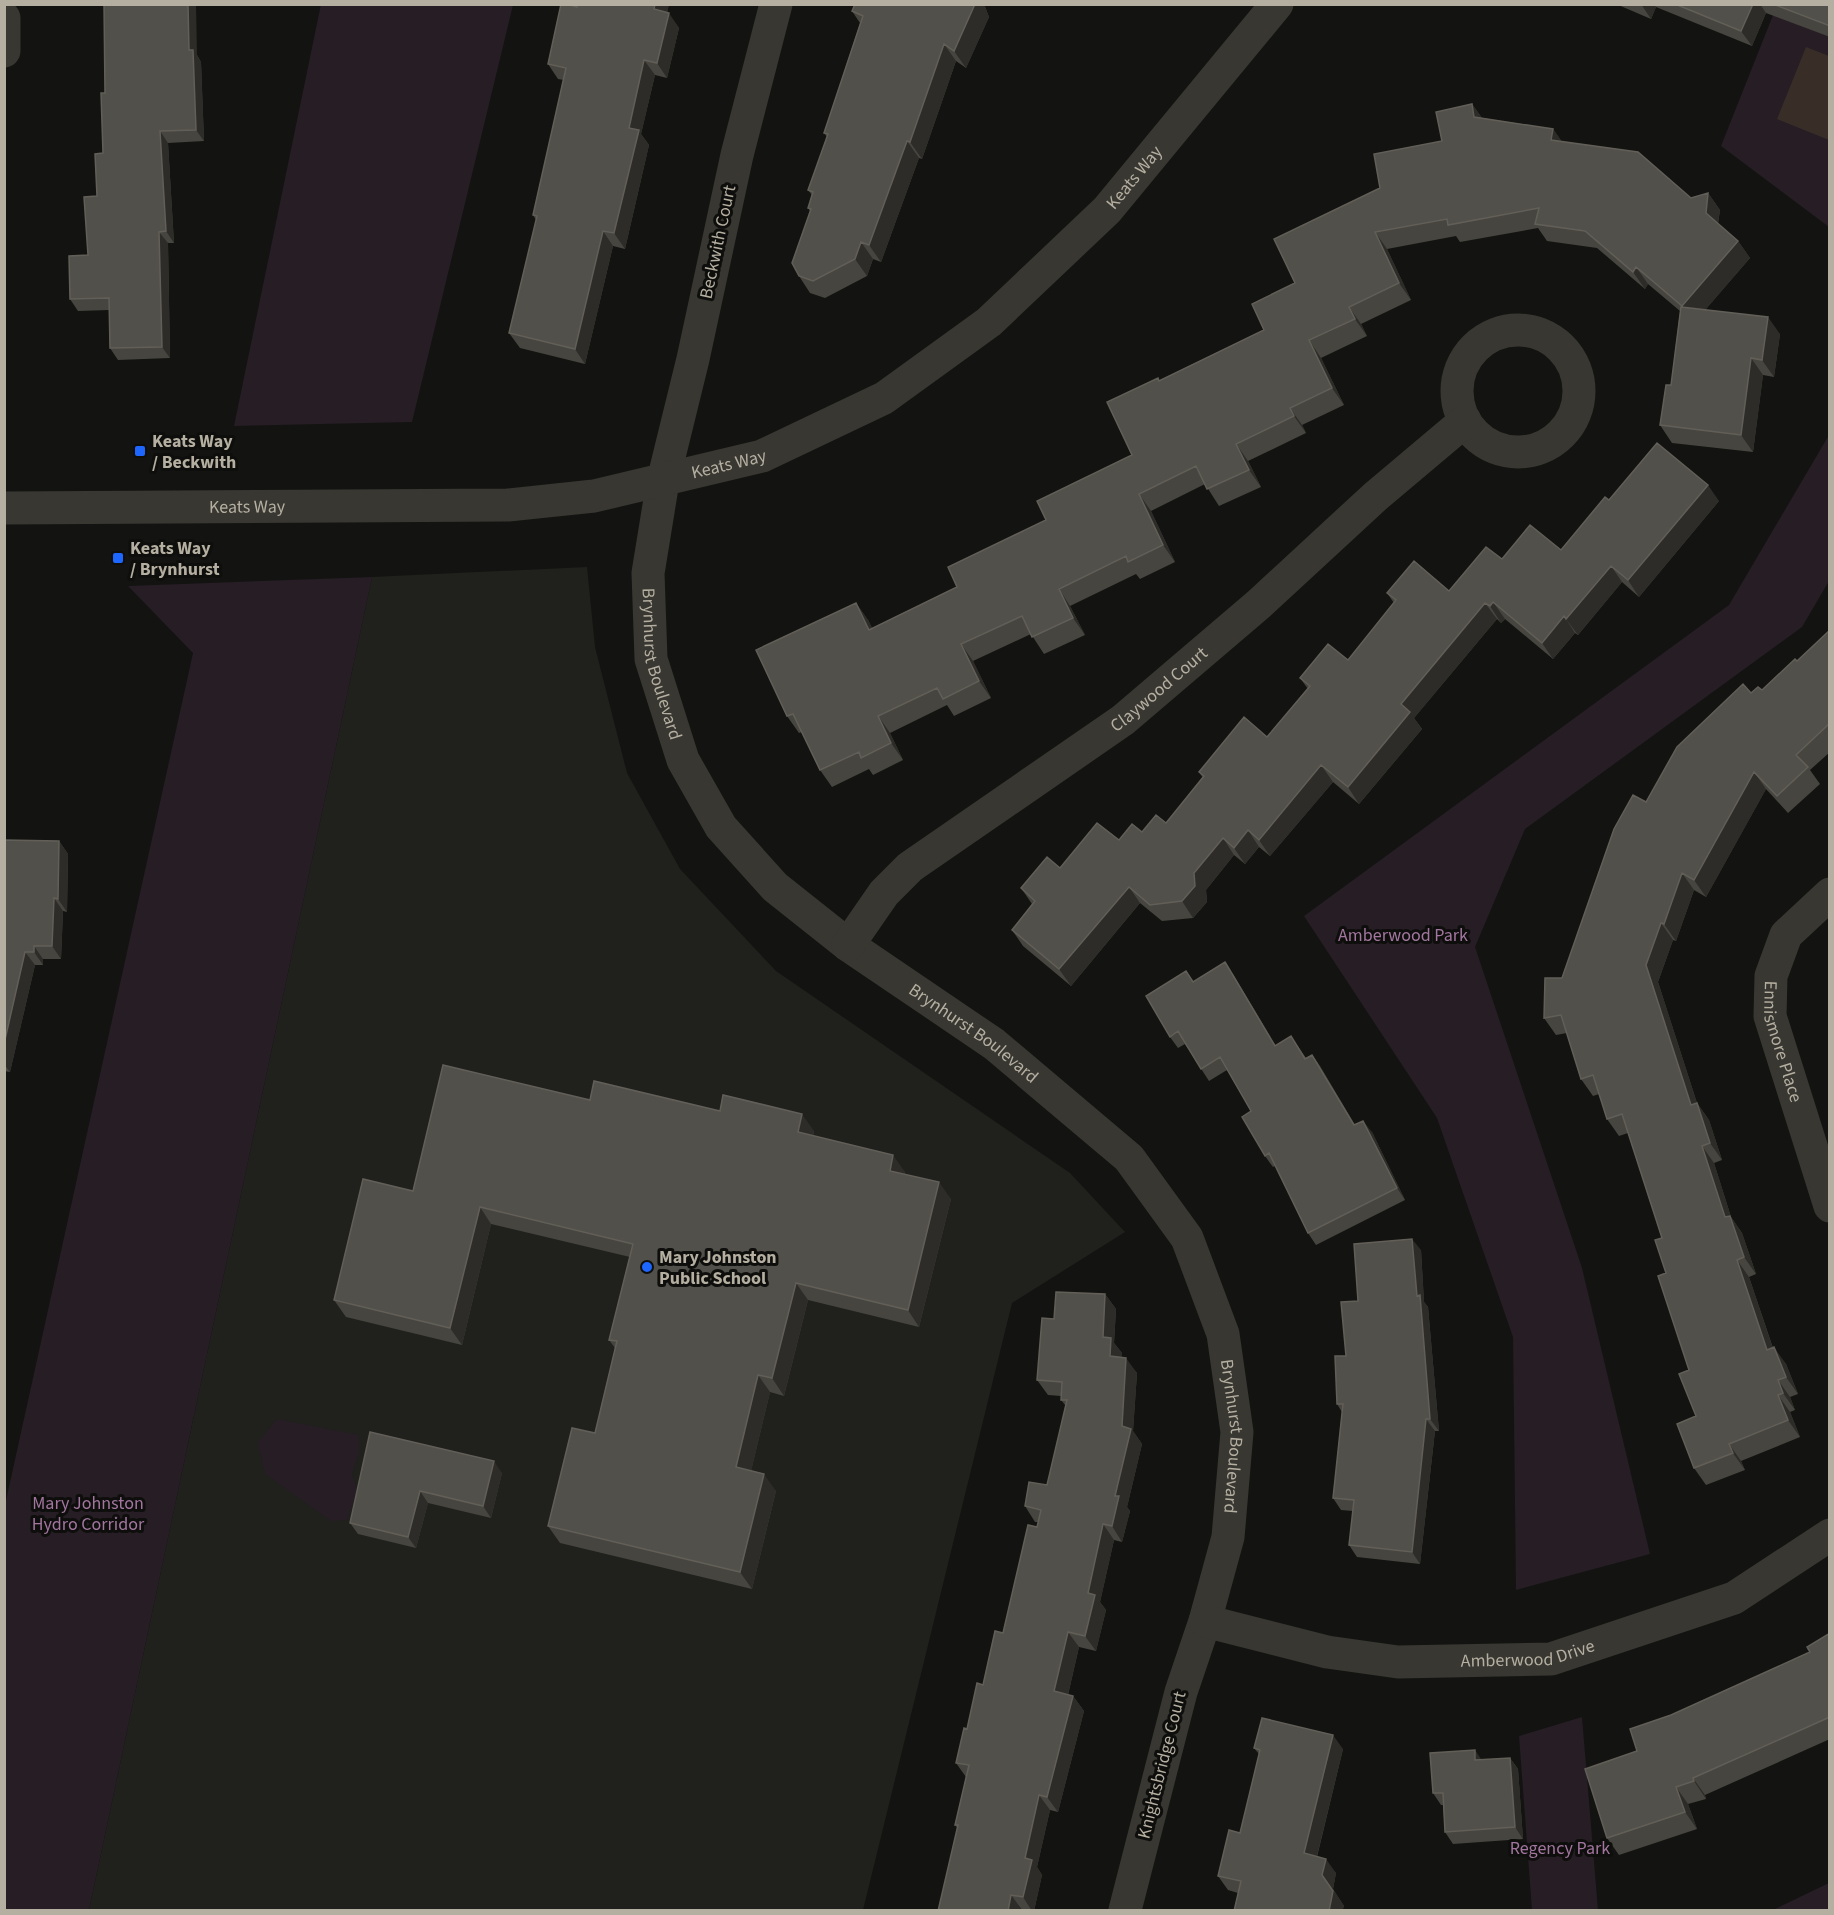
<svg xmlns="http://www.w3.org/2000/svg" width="1834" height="1915" font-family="'Source Sans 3',sans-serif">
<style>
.built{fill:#20201d}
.green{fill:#261d25}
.water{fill:#382e27}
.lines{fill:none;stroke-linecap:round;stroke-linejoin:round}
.minor{stroke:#383732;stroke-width:33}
.tertiary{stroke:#383732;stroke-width:33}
.wall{fill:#46453f}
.shaded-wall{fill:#2d2c28}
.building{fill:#52504a;stroke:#625f58;stroke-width:1.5}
.poi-dot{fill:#1d67ff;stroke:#0e0e0c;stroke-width:2}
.labels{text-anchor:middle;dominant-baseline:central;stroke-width:6;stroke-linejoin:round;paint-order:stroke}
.street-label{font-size:18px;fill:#b5afa1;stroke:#0e0e0c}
.poi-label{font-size:18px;font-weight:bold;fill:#b5afa1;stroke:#0e0e0c;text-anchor:start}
.park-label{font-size:18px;fill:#a2769f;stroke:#0e0e0c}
</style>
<rect width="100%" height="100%" fill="#131311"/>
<path class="built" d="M587,567L595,647L627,773L680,869L776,971L1070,1173L1125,1232L1012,1303L863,1910H89L372,577Z"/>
<path class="green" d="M321,4L513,5L412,422L234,426Z
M1777,5H1829V227L1721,146Z
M1829,435V581L1802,627L1525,829L1475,947L1582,1268L1650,1554L1516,1590L1513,1337L1437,1118L1304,916L1729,605Z
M372,577L89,1910H5V1505L193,653L128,586Z
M277,1419L358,1435L359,1452L352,1474L357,1491L347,1520L331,1521L265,1474L258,1442Z
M1582,1717L1598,1910H1532L1519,1736Z
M1829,1883V1910H1773Z"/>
<path class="water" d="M1806,47L1829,56V140L1777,119Z"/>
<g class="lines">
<g class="minor">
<path id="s1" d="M776,4L737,155L693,359L663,481L648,573L651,659L683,760L721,827L775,887L848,945L994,1044L1129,1158L1187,1238L1223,1334L1237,1432L1228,1537L1205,1621L1181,1692L1125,1910"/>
<path d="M4,18V51"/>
<circle cx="1518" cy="391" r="61"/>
<path id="s2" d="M1830,894L1786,935L1771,976L1770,1016L1830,1206"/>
<path id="s3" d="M848,945L884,893L910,867L1123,720L1259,604L1376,496L1465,421"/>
<path id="s4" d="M1205,1621L1327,1652L1398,1662L1551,1659L1734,1598L1830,1535"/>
</g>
<path class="tertiary" id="s5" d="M4,508L508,505L594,496L762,456L884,398L989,322L1107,210L1277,4"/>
</g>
<path class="wall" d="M669,4L667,12L679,28L667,78L655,75L641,134L649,145L625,249L613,246L585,364L520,348L509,333L536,220L533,215L564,80L558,79L548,64L577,7Z
M855,4H984L989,17L966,68L956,61L922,159L919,158L881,262L873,259L867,276L825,298L810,293L799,276L810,211L808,208L812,195L808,190L827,137L824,133L860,23L852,11Z
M1616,4H1830V37L1766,13L1752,46L1656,7L1651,19Z
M197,55L201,62L204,141L168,143L174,243H168L170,358L118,360L110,348L109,310L78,311L70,299L88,255L97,196L103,153L105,93Z
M1472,104L1482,118L1553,129L1562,142L1691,198L1708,193L1720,210L1718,224L1738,241L1750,258L1705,310L1780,334L1774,377L1763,375L1753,452L1672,443L1660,425L1671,385L1680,311L1648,284L1645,289L1597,248L1547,241L1538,228L1460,242L1456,236L1387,249L1411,300L1361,324L1367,336L1321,358L1344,405L1302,425L1306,433L1248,461L1261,487L1219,506L1205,484L1151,511L1175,562L1140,579L1136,574L1070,606L1085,635L1044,654L1031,634L973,661L991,698L954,716L947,705L890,733L903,760L873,775L869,769L832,787L820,770L802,732L799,733L787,716L856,603L868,620L872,628L957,587L1132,455L1160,380L1264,330L1295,283L1380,188L1442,141Z
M1609,500L1719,501L1639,597L1622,582L1578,635L1575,633L1553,659L1505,619L1501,623L1497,619L1414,718L1422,729L1359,804L1333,782L1270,856L1259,847L1245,864L1234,855L1206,890L1207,902L1193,918L1162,921L1140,903L1071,986L1023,946L1012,930L1032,904L1021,888L1060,868L1119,840L1166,823L1203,778L1199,772L1267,737L1308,689L1300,678L1348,660L1394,603L1387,593L1449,591L1502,559L1561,550Z
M1830,630V752L1810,770L1820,784L1788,813L1766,789L1706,897L1694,890L1676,941L1673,940L1658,982L1697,1103L1709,1120L1722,1160L1714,1163L1731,1217L1742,1233L1756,1274L1749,1277L1773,1348L1786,1364L1798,1394L1790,1397L1795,1410L1790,1412L1800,1437L1741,1461L1745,1470L1706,1485L1694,1468L1696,1416L1689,1370L1666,1273L1662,1238L1628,1133L1619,1136L1607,1119L1599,1094L1593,1096L1581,1079L1567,1033L1556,1035L1544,1018L1646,802L1751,693L1762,690L1797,661Z
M4,840L59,841L68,854L67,912L63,911L61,959H43V965H35L10,1072L4,1071Z
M1186,971L1194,982L1233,974L1276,1046L1291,1036L1306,1058L1312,1055L1320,1066L1355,1125L1372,1132L1405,1200L1316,1245L1308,1233L1275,1166L1273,1167L1265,1156L1251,1111L1227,1070L1209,1081L1185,1044L1178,1048L1170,1037Z
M590,1100L720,1111L814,1131L813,1136L905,1172V1174L951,1199L919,1327L808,1300L784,1396L770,1392L751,1471L776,1491L752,1589L560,1543L548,1526L595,1433L615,1348L609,1340L630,1257L491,1224L462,1345L346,1317L334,1300L413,1191Z
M1421,1250L1424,1302L1428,1307L1439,1431H1435L1420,1564L1357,1557L1349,1545L1353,1511L1341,1510L1333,1498L1342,1412L1337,1404L1358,1301Z
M1105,1294L1116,1309L1114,1343L1122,1353L1121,1357L1137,1373L1133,1431L1142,1444L1127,1507L1130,1511L1122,1542L1114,1540L1100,1602L1106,1610L1096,1651L1079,1647L1068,1695L1073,1696L1084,1711L1058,1812L1050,1810L1037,1867L1042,1875L1034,1911H1025L1022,1910L955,1825L966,1777L956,1763L967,1729L1003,1633L1037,1527L1038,1522H1035L1025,1506L1047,1485L1066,1406L1061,1400V1396L1048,1395L1037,1380L1054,1319Z
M370,1432L502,1473L491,1518L428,1503L416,1548L358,1534L350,1523Z
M1830,1633V1739L1705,1795L1706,1799L1688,1804L1697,1829L1619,1855L1607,1838L1637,1751L1671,1715L1810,1652Z
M1254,1748L1343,1749L1317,1857L1336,1873L1333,1889L1344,1906L1342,1911H1234L1238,1893L1228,1890L1218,1876L1240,1833L1259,1754Z
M1510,1758L1518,1769L1523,1839L1453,1844L1445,1832L1443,1805H1441L1433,1793L1481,1760Z"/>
<path class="shaded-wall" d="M188,4H196L197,55L201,62L204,141L196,130L189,50Z
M655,4H669L665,24L654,9Z
M975,4H984L989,17L966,68L954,51Z
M1641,4H1654L1656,7L1651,19Z
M1753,4H1760L1766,13L1752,46L1741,31Z
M669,13L679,28L667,78L657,63Z
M944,44L956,61L922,159L910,142Z
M644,60L655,75L641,134L649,145L625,249L614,233L629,128Z
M1472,104L1484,121L1474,117Z
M1553,129L1565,146L1551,140Z
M160,131L168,143L174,243L166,231Z
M907,141L919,158L881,262L869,245Z
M1708,193L1720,210L1717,230L1706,213Z
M603,231L613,246L585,364L575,349Z
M159,232L168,243L170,358L162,347Z
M1375,232L1387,249L1411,300L1399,283Z
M1738,241L1750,258L1694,323L1682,306Z
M861,242L873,259L867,276L855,259Z
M1636,267L1648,284L1645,289L1633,272Z
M1349,307L1361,324L1367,336L1355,319Z
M1768,317L1780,334L1774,377L1762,360Z
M1309,340L1321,358L1344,405L1332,388Z
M1751,358L1763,375L1753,452L1741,435Z
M1290,408L1302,425L1306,433L1294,416Z
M1236,444L1248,461L1261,487L1249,470Z
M1708,485L1719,501L1639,597L1628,580Z
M1139,494L1151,511L1175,562L1163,545Z
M1611,566L1622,582L1578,635L1566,619Z
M1059,589L1070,606L1085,635L1073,618Z
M1493,602L1505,619L1501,623L1490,606Z
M856,603L868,620L881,647L869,630Z
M1485,603L1497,619L1414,718L1422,729L1359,804L1348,787L1401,704Z
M1564,616L1575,633L1553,659L1542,643Z
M961,644L973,661L991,698L979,681Z
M878,716L890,733L903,760L891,743Z
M1321,765L1333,782L1270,856L1259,840Z
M1754,772L1766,789L1706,897L1694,880Z
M1248,830L1259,847L1245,864L1234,848Z
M1223,838L1234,855L1206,890L1207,902L1193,918L1182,901L1194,873Z
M59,841L68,854L67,912L58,899Z
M1682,873L1694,890L1676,941L1664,924Z
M1129,887L1140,903L1071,986L1059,969Z
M54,898L63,911L61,959L52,946Z
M1661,923L1673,940L1658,982L1703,1122L1691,1105L1646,965Z
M34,946L43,959V965L34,952Z
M25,952L35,965L10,1072L4,1064V1044Z
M1225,962L1233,974L1283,1058L1275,1046Z
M1312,1055L1320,1066L1362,1137L1354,1125Z
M1697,1103L1709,1120L1722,1160L1710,1143Z
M802,1114L814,1131L809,1149L798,1132Z
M1363,1121L1372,1132L1405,1200L1397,1188Z
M1702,1146L1714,1163L1731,1217L1742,1233L1756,1274L1744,1257L1725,1217Z
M893,1155L905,1172L902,1188L890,1171Z
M939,1182L951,1199L919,1327L908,1310Z
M480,1207L491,1224L462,1345L450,1328Z
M1412,1239L1421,1250L1424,1302L1428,1307L1439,1431L1430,1419L1417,1296Z
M1737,1260L1749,1277L1779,1367L1767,1350Z
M796,1283L808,1300L784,1396L772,1378Z
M1105,1294L1116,1309L1114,1343L1122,1353L1120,1372L1110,1356L1103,1337Z
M1774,1347L1786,1364L1798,1394L1786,1377Z
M1126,1358L1137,1373L1133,1431L1142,1444L1127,1507L1130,1511L1122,1542L1112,1526L1122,1426Z
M758,1375L770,1392L748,1484L736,1467Z
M1778,1380L1790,1397L1795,1410L1783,1393Z
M1778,1395L1790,1412L1800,1437L1788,1420Z
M1426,1419L1435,1431L1420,1564L1412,1552Z
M1729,1444L1741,1461L1745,1470L1733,1453Z
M494,1461L502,1473L491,1518L483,1506Z
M764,1474L776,1491L752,1589L740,1572Z
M420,1491L428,1503L416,1548L408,1537Z
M1103,1524L1114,1540L1100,1602L1106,1610L1096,1651L1085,1636L1088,1593Z
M1068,1632L1079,1647L1065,1707L1054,1691Z
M1073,1696L1084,1711L1058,1812L1047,1797Z
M1333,1735L1343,1749L1314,1868L1304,1853Z
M1475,1750L1483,1762L1475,1760Z
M1510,1758L1518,1769L1523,1839L1515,1827Z
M1693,1778L1705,1795L1706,1799L1694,1781Z
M1676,1787L1688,1804L1697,1829L1685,1812Z
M1039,1795L1050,1810L1037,1867L1042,1875L1034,1911H1032L1023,1897L1025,1858Z
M1326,1859L1336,1873L1333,1889L1344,1906L1342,1911H1329L1322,1875Z
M1011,1895L1022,1910V1911H1008Z"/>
<path class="building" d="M104,4H188L189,50H193L196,130L160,131L166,231L159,232L162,347L110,348L109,298L70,299L69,256L88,255L84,197L97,196L95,154L103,153L101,93H105Z
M561,4H567L577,7L578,4H655L654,9L669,13L657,63L644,60L629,128L639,130L614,233L603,231L575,349L509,333L537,216L533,215L566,68L548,64Z
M855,4H975L954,51L944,44L910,142L907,141L869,245L861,242L855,259L813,281L799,276L792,263L811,209L808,208L813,192L808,190L828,134L824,133L863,16L852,11Z
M1675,4H1753L1741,31Z
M1773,4H1830V26Z
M1472,104L1474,117L1553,129L1551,140L1638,152L1691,198L1708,193L1706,213L1738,241L1682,306L1636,267L1633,272L1585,231L1535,224L1539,208L1448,225L1447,219L1375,232L1399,283L1349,307L1355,319L1309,340L1332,388L1290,408L1294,416L1236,444L1249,470L1207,489L1196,466L1139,494L1163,545L1128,562L1126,556L1059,589L1073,618L1032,637L1022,616L961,644L979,681L943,699L937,688L878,716L891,743L861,758L859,752L820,770L793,714L787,716L756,650L856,603L869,630L957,587L948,567L1046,520L1037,501L1132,455L1107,402L1158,378L1159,381L1264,330L1252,304L1295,283L1274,239L1380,188L1374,154L1442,141L1436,112Z
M1681,307L1768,317L1762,360L1751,358L1741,435L1660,425L1666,385H1671Z
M1657,443L1708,485L1628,580L1611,566L1566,619L1564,616L1542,643L1493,602L1490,606L1485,603L1401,704L1410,712L1348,787L1321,765L1259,840L1248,830L1234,848L1223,838L1194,873L1195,886L1182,901L1150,905L1129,887L1059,969L1012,930L1035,901L1021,888L1047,857L1060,868L1097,823L1119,840L1132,824L1142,832L1156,815L1166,823L1204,776L1199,772L1244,717L1267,737L1310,686L1300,678L1328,644L1348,660L1396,600L1387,593L1414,561L1449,591L1486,547L1502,559L1530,525L1561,550L1605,497L1609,500Z
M1830,630V723L1796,755L1808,767L1777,796L1754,772L1694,880L1682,873L1664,924L1661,923L1646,965L1691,1105L1697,1103L1710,1143L1702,1146L1725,1217L1730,1216L1744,1257L1737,1260L1767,1350L1774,1347L1786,1377L1778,1380L1783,1393L1778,1395L1788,1420L1729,1444L1733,1453L1694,1468L1677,1424L1696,1416L1679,1374L1689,1370L1658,1276L1666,1273L1655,1240L1662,1238L1622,1114L1607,1119L1593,1075L1581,1079L1561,1015L1544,1018L1545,978H1562L1614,829L1633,795L1646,802L1677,747L1743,684L1751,693L1758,687L1762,690L1795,659L1797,661Z
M4,840L59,841L58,899L54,898L52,946H34V952H25L4,1044Z
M1225,962L1275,1046L1291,1036L1305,1059L1312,1055L1354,1125L1363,1121L1397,1188L1308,1233L1269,1153L1265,1156L1242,1117L1251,1111L1220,1057L1201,1069L1178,1031L1170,1037L1146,996L1186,971L1193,982Z
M443,1065L590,1100L594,1081L720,1111L723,1095L802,1114L798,1132L893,1155L890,1171L939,1182L908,1310L796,1283L772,1378L758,1375L736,1467L764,1474L740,1572L548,1526L572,1428L595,1433L617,1341L609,1340L633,1244L480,1207L450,1328L334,1300L363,1179L413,1191Z
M1412,1239L1417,1296L1420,1295L1430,1419H1426L1412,1552L1349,1545L1354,1500L1333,1498L1343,1404H1337L1335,1356H1346L1341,1302L1358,1301L1354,1244Z
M1056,1292L1105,1294L1103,1337L1111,1338L1110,1356L1126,1358L1122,1426L1131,1429L1115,1496H1119L1112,1526L1103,1524L1088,1593L1095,1595L1085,1636L1068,1632L1054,1691L1073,1696L1047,1797L1039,1795L1025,1858L1032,1860L1023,1897L1011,1895L1008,1911H938L958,1825H955L969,1765L956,1763L964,1728L967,1729L977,1683L983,1685L995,1631L1003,1633L1028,1525L1037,1527L1041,1510L1025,1506L1029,1482L1047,1485L1067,1400H1061L1062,1382L1037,1380L1042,1318L1054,1319Z
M370,1432L494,1461L483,1506L420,1491L408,1537L350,1523Z
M1830,1633V1717L1693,1778L1694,1781L1676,1787L1685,1812L1607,1838L1585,1769L1637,1751L1630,1729L1671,1715L1810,1652L1807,1647Z
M1262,1718L1333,1735L1304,1853L1326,1859L1322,1875L1333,1891L1329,1911H1234L1241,1881L1218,1876L1229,1830L1240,1833L1260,1750L1254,1748Z
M1475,1750V1760L1510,1758L1515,1827L1445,1832L1443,1793H1433L1430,1753Z"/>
<g class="poi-dot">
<rect x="134" y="445" width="12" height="12" rx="3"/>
<rect x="112" y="552" width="12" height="12" rx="3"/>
<circle cx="647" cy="1267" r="6"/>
</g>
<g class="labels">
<g class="street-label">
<text stroke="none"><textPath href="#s5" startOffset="1233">Keats Way</textPath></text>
<text transform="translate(718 242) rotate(-78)">Beckwith Court</text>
<text stroke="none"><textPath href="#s5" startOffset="729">Keats Way</textPath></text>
<text stroke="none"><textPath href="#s5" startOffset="243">Keats Way</textPath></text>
<text stroke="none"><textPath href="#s1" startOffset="676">Brynhurst Boulevard</textPath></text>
<text stroke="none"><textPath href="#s3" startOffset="406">Claywood Court</textPath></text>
<text stroke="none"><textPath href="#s1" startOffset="1180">Brynhurst Boulevard</textPath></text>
<text stroke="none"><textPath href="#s2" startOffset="171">Ennismore Place</textPath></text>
<text stroke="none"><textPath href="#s1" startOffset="1684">Brynhurst Boulevard</textPath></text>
<text stroke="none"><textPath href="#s4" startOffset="328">Amberwood Drive</textPath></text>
<text transform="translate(1162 1765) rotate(-76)">Knightsbridge Court</text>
</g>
<g class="poi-label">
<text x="152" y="441">Keats Way<tspan x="152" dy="21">/ Beckwith</tspan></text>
<text x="130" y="548">Keats Way<tspan x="130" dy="21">/ Brynhurst</tspan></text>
<text x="659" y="1257">Mary Johnston<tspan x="659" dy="21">Public School</tspan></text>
</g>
<g class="park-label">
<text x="1403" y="935">Amberwood Park</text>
<text x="88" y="1503">Mary Johnston<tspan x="88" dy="21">Hydro Corridor</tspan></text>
<text x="1560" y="1848">Regency Park</text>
</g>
</g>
<rect width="1834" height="1915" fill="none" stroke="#b5afa1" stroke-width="12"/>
</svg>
